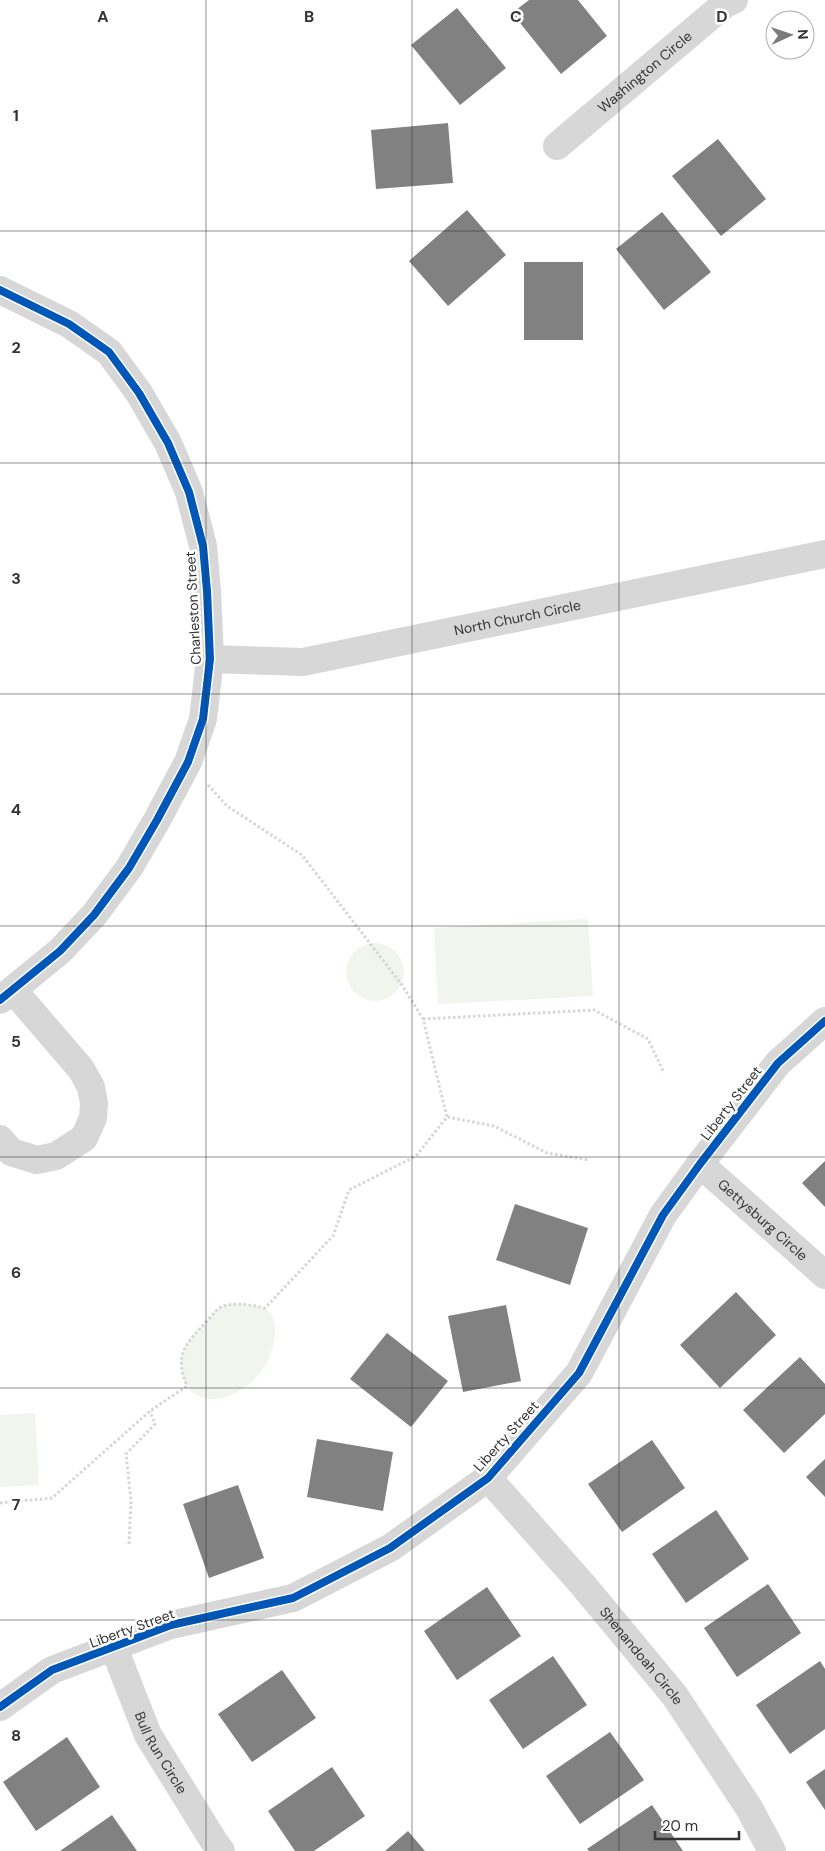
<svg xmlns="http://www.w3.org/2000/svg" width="825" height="1851" font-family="'DM Sans',sans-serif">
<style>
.green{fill:#f1f5ed}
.building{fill:#818181}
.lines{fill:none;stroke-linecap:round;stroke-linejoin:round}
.path{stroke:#d6d6d6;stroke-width:3;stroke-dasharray:2.5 2.5;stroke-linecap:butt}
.minor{stroke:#d7d7d7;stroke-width:28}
.cycleway-casing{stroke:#fff;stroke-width:11}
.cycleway{stroke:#0057b8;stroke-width:8}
.grid{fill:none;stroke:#333;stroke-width:1;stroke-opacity:0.55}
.labels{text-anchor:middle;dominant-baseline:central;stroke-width:5;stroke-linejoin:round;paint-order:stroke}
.street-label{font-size:14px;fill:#333;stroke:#fff}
.grid-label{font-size:16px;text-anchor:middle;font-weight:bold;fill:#333;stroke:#fff;stroke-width:5;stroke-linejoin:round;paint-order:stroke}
</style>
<rect width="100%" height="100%" fill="#fff"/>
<path class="green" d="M588,919L593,996L438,1004L434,928Z
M346 972a29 29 0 1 1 58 0a29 29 0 1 1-58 0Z
M241,1303C248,1305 257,1305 264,1308C285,1318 272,1359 260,1373C247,1389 223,1405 201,1397C180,1391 176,1357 188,1341C193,1333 202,1326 209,1319C212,1315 217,1308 222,1306C228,1304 235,1304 241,1303Z
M35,1413L39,1485L0,1487V1415Z"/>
<path class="building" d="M529,0H578L607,36L561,74L512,13Z
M457,8L506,68L460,105L411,45Z
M448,123L453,183L376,189L371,130Z
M718,139L766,199L721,236L672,176Z
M467,210L506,255L448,306L409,261Z
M662,212L711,272L664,310L616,249Z
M524,262H583V340H524Z
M825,1161V1207L802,1183Z
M515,1204L588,1228L570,1285L496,1260Z
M736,1292L776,1335L720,1388L680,1345Z
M506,1305L521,1381L463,1392L448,1316Z
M387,1333L448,1381L411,1427L350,1379Z
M800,1357L825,1384V1414L784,1453L743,1410Z
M317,1439L393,1452L383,1511L307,1497Z
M652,1440L685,1488L622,1532L588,1484Z
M825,1459V1497L806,1477Z
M238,1485L264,1558L209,1578L183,1504Z
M716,1510L749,1559L686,1603L652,1554Z
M768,1584L801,1633L737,1677L704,1628Z
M487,1587L521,1636L457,1680L424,1631Z
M553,1656L587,1705L523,1749L489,1700Z
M820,1661L825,1669V1729L790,1754L756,1705Z
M282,1670L316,1718L252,1762L218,1714Z
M610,1732L644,1780L580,1824L546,1776Z
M67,1737L100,1787L36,1831L3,1782Z
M332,1767L365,1816L314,1851H295L268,1811Z
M825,1769V1810L806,1782Z
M652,1805L683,1851H589L587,1849Z
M112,1815L137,1851H60Z
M408,1831L425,1851H385Z"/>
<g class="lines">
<path class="path" d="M208,785L227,806L302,855L402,985L423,1019L447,1117
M423,1019L594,1010L648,1039L664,1073
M0,1503L52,1498L150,1411L187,1386C174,1354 185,1345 206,1322C211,1317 217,1308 223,1306C237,1302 251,1305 265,1308L333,1236L349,1190L416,1156L447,1117L494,1126L547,1153L589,1160
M129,1544L131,1501L126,1454L155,1424L150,1411"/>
<g class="minor">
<path id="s1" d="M557,146L725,4L734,0"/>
<path d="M0,290L69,324L109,352L139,393L168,443L189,492L203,546L207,591L210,659L203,719L188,762L157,820L129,868L94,915L60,951L0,1000"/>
<path id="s2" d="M210,659L303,662L825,554"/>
<path d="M0,1139L11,1152L37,1160L56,1156L84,1138L93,1118L94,1103L91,1087L81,1069L13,990"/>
<path id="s3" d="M700,1164L825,1275"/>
<path id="s4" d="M488,1478L583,1585L675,1696L749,1808L772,1851"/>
<path id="s5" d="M114,1648L148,1735L215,1843L221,1851"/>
<path d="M0,1707L52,1670L171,1625L293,1598L390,1548L488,1478L579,1373L663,1215L700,1164L778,1063L825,1021"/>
</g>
<defs>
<path id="cycleway" d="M0,290L69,324L109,352L139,393L168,443L189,492L203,546L207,591L210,659L203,719L188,762L157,820L129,868L94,915L60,951L0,1000
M0,1707L52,1670L171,1625L293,1598L390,1548L488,1478L579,1373L663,1215L700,1164L778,1063L825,1021"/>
</defs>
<use href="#cycleway" class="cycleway-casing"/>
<use href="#cycleway" class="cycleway"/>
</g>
<path class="grid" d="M206,0V1851M412,0V1851M619,0V1851M0,231H825M0,463H825M0,694H825M0,926H825M0,1157H825M0,1388H825M0,1620H825"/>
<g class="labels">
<g class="street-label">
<text stroke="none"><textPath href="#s1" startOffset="115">Washington Circle</textPath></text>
<text transform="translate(193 608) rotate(-93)">Charleston Street</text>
<text stroke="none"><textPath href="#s2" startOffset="312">North Church Circle</textPath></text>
<text transform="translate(731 1103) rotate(-52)">Liberty Street</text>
<text stroke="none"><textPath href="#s3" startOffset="84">Gettysburg Circle</textPath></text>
<text transform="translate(506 1436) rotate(-48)">Liberty Street</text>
<text transform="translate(132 1628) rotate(-20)">Liberty Street</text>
<text stroke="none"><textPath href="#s4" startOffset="235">Shenandoah Circle</textPath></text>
<text stroke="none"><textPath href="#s5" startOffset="115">Bull Run Circle</textPath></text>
</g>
</g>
<g class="grid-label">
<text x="103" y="22">A</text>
<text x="309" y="22">B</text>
<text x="516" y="22">C</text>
<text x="722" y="22">D</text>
<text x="16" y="121">1</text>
<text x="16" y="353">2</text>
<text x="16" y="584">3</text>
<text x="16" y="815">4</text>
<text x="16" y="1047">5</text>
<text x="16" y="1278">6</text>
<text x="16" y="1510">7</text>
<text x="16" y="1741">8</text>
</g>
<g transform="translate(790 35) rotate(87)"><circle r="24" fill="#ffffff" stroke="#adadad"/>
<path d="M0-4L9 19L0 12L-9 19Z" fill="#7a7a7a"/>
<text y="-8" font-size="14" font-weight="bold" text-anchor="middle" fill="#333333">N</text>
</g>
<path d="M655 1831v8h84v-8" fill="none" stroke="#333333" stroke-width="2.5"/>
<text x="662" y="1831" font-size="15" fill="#333333" stroke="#ffffff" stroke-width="4" paint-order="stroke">20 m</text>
</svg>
